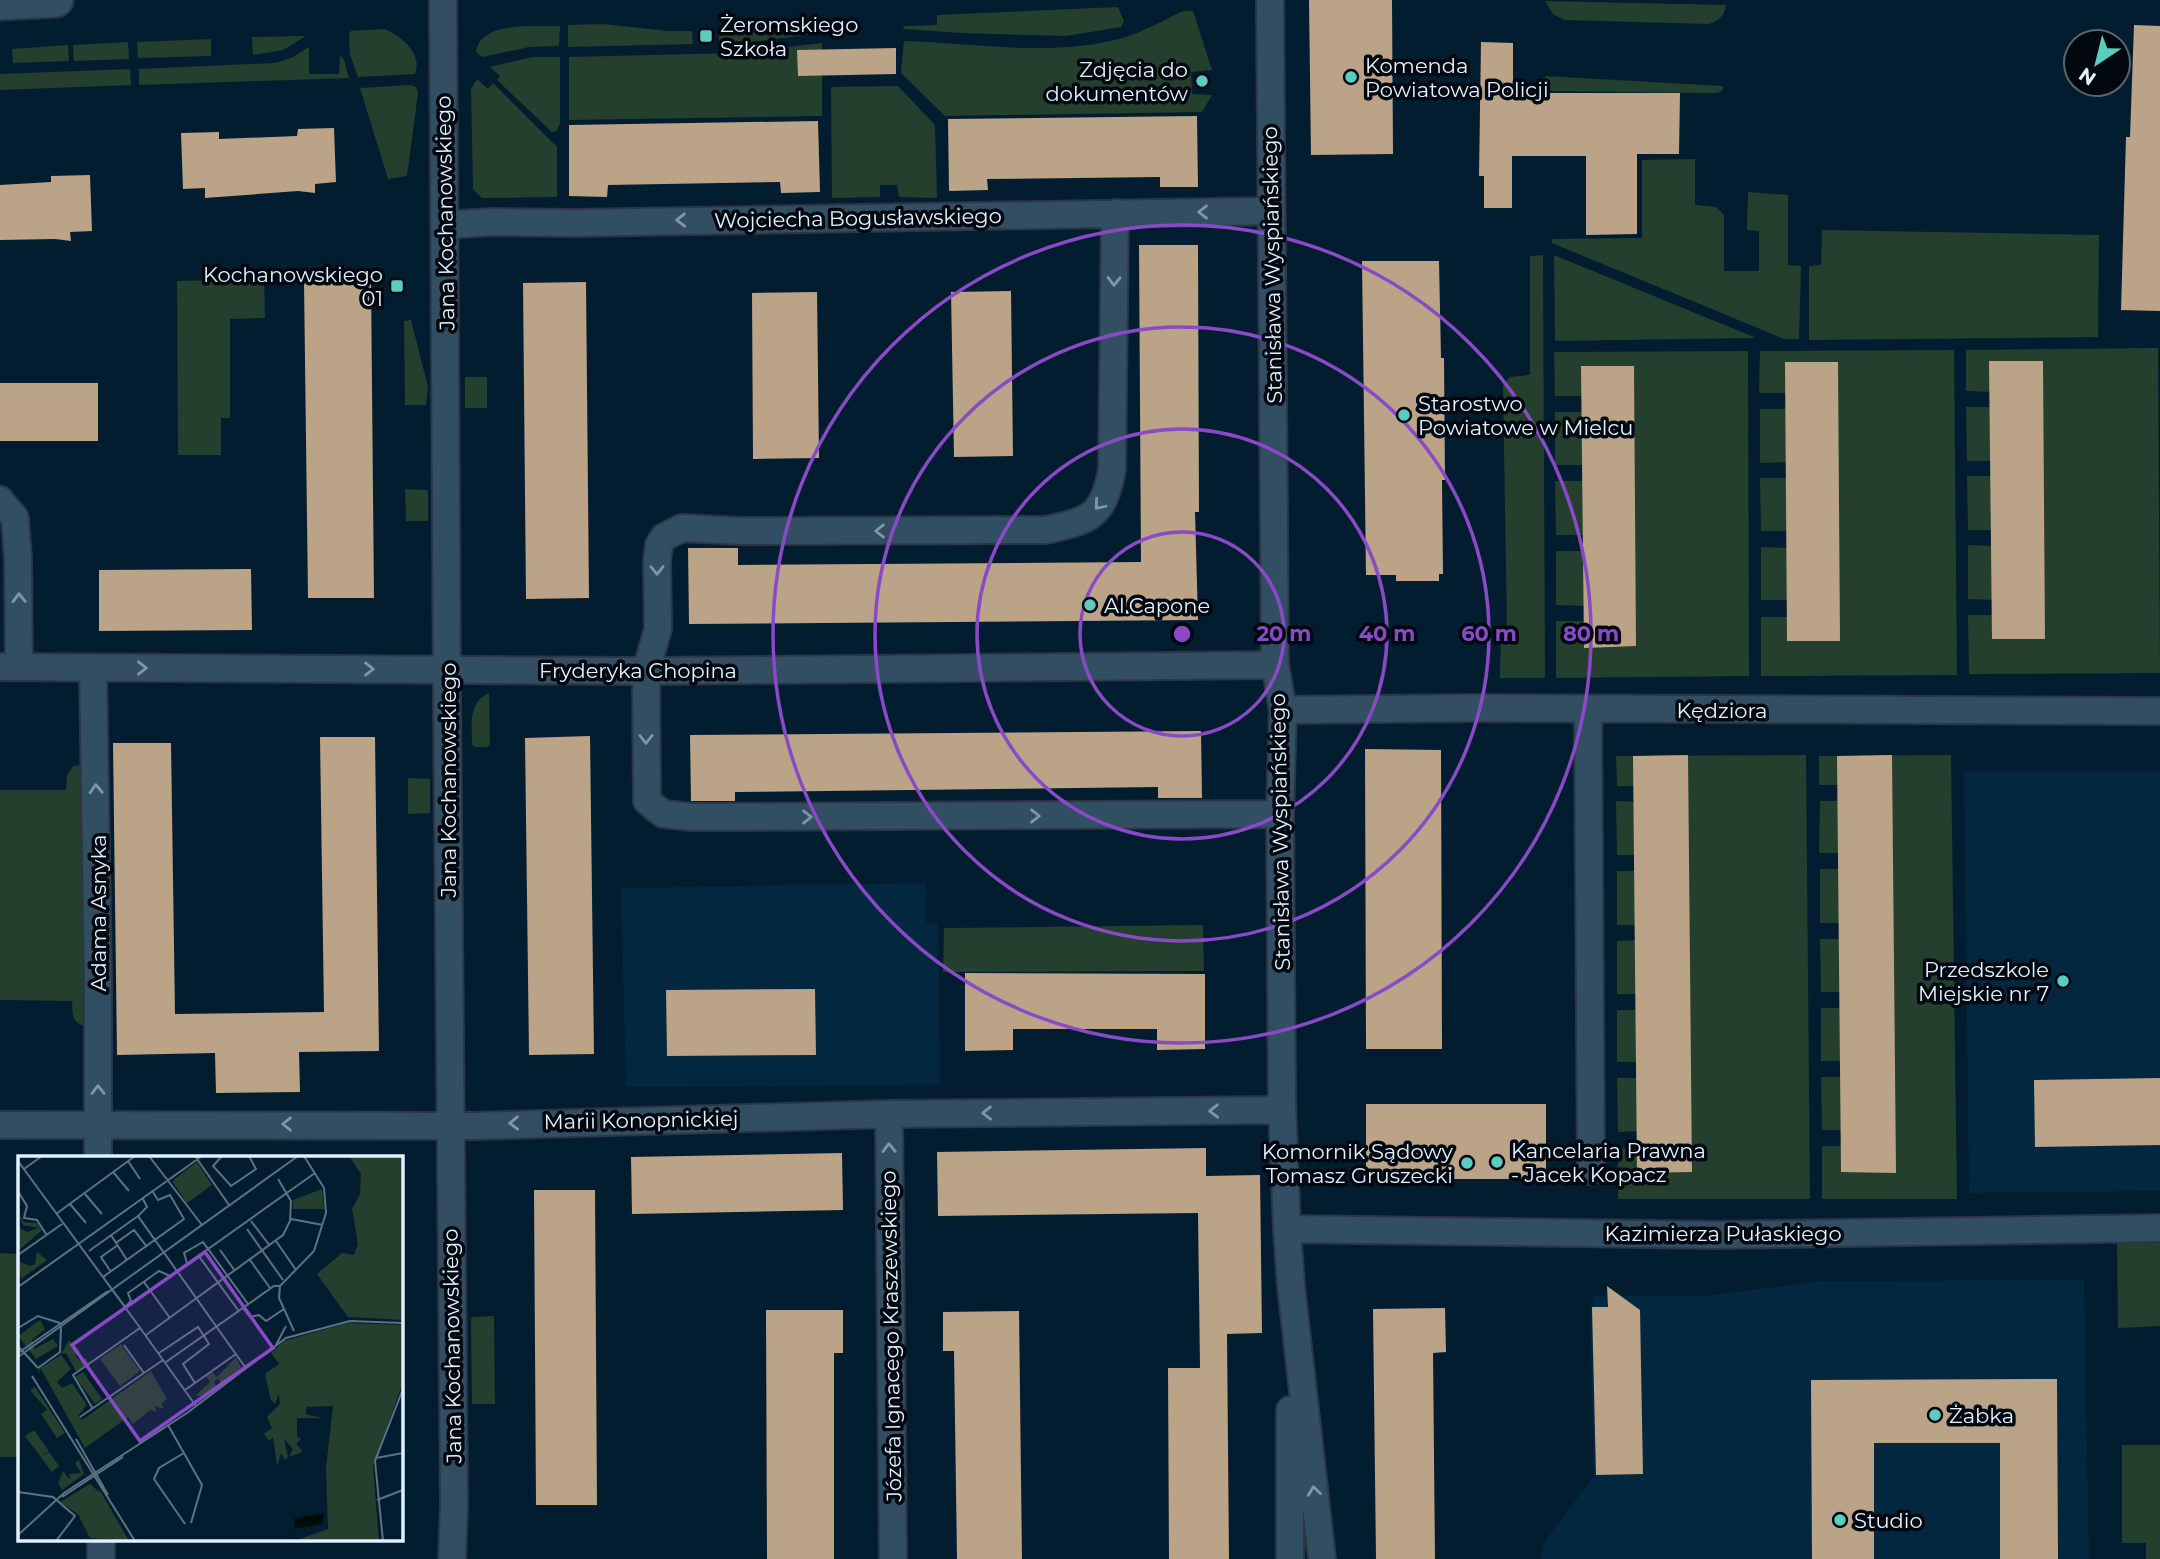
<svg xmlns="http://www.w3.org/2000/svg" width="2160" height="1559" font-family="Montserrat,sans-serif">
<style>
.built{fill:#03273e}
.green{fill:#243f2d}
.building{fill:#bba387}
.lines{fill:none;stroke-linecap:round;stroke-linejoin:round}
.minor-casing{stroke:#2d3645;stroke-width:30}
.tertiary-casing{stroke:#2d3645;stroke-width:37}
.minor{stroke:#324e63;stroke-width:26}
.tertiary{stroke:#324e63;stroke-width:33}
.oneway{stroke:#8197a9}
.ring{fill:none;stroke:#8a4ac8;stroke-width:3.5}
.poi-dot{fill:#59cebf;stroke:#01070f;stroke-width:2.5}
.labels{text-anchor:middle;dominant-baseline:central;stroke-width:7;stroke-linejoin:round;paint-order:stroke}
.poi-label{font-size:21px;fill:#e1f1fe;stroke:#01070f;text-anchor:start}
.street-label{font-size:21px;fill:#e1f1fe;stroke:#01070f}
.inset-road{fill:none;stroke:#5c7282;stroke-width:2}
.view{fill:#8a4ac8;fill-opacity:0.15;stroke:#8a4ac8;stroke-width:3.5}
.inset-edge{fill:none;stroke:#e1f1fe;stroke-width:3.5}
.centre{fill:#8a4ac8;stroke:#01070f;stroke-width:3.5}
.ring-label{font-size:21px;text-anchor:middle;font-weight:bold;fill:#8a4ac8;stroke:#01070f;stroke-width:7;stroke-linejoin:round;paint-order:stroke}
</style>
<rect width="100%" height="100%" fill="#031d30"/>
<path class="built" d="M1964,771H2160V1191L1969,1193Z
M926,883V923H938L940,1085L626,1087L621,888Z
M2084,1280L2089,1559H1540L1545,1541L1594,1476L1590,1306L1594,1296H1703L1823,1281Z"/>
<path class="green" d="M1545,1L1726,5C1724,16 1719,21 1709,24L1564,20L1553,14Z
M1118,7L1124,21L1121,27L1066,36L960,33L904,29L903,26L937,25V15Z
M1183,11H1193L1212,70L1191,72L1192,94L1212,95L1202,112L945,116L901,73L904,41C974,43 1050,57 1119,39C1141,33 1163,21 1183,11Z
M822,19V33L744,43H719V30L745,28L772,21Z
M603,24L668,31H692L693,44L568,47V25Z
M560,26L559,46L529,47L482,57L476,52C480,20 536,27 560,26Z
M384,29C402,36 423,54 415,74L358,77L350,54L349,33L351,31Z
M306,36L283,50L253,55L252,37Z
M211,39V56L138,58L137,42Z
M128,42L129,59L74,61L73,45Z
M822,43V116L569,120V57L736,53Z
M68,45L69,61L13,63L12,49Z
M309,47V74H339L340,55L344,60L349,78L139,85V69L275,63L291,58Z
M532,57H560V124L556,131L552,132L497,80L500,76L490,67Z
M130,69L131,85L0,90V74Z
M1545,76L1723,86V90L1718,93H1699L1545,91Z
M477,79L488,89L493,83L557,147V197L482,198L473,189L471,89Z
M411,85L416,87L418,93L407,176L388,179L360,88Z
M898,86L935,125L937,198L899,197L897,185H880V197L832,198L831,87Z
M1695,159V205L1716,207L1724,215V271H1759V231L1747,230L1748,192L1788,195V265L1801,266L1799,339H1784L1552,243V239L1642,238V160Z
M1822,230L2099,235L2098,337L1809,340V266L1821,265Z
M1543,255L1545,678H1500L1501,631L1507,630L1503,385L1510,377L1530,375V256Z
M1554,255L1756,338L1555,341Z
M264,279L265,318L230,319V418H221V455H178L177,281Z
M411,320L428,387L426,405H405L404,321Z
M2158,348L2160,673L1969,674L1968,615H1997V600L1968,599V545L1996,546V530H1968L1967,476H1996V461H1967L1966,407H1994V392L1966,391V350Z
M1954,350L1957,675L1761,676V617H1792V600H1761V547L1789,548V531H1761L1760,478H1789V462L1760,463V409H1789L1788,393H1759L1760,351Z
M1748,351L1749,676L1556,678V621H1588L1587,606L1556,605V551H1587V535H1556L1555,481H1586V465H1555V412H1585V396H1555L1554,352Z
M465,377H487V408H465Z
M405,489L428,490V521H406Z
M489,693L490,744L487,747H475L472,744C472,724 468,702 489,693Z
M1806,755L1810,1199H1618V1148H1641V1131L1618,1132L1617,1078H1642V1062H1617V1010H1640L1639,994H1617V941L1639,940V925H1617V871H1638V855H1617L1616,801L1638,802V786H1617L1616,756Z
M1951,755L1957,1199H1822V1146H1845V1130H1822L1821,1077H1845V1061H1821V1008H1845V992H1821L1820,939H1845V923H1820V869H1843V853H1819L1820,801H1842V785H1819V756Z
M81,765L86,770L90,1022L84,1026C70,1021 73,1013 72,1001L0,1000V790H66L67,775L73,766Z
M408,778L430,779V813L408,814Z
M1203,925L1204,971L943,972L944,928Z
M2117,1243H2160V1326L2118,1328Z
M0,1253L19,1254V1457H0Z
M494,1316L495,1404H472L471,1319L473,1317Z
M2122,1445H2160V1559H2146V1543H2122Z"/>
<path class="building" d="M1309,0H1392L1393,154L1311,155Z
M2134,25L2160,26V311L2121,310L2126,137H2130Z
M1481,42L1513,43V93H1680L1679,154H1637V234L1586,235V156H1512V208H1484V176H1479Z
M896,48V74L798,76L797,50Z
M1197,116L1198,187H1160V177L987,179L988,190L949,191L948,119Z
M818,121L820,192L781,193L780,182L608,185L607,197L569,196V125Z
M334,128L336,182L315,184V193L298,191L205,198V188L183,189L181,133L219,132V139L297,136L298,129Z
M90,175L92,231L70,232L71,241L55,239L0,240V185L51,182V176Z
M1139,245H1198L1199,512H1195L1198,620L689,624L688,548H738V565L1141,562Z
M1362,261H1439L1441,358H1444L1445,480H1442L1443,574H1439V581H1396V575H1366Z
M371,280L374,598H308L304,281Z
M586,282L589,598L526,599L523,283Z
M1011,291L1013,456L954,457L951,292Z
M817,292L819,458L753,459L752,293Z
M1989,361H2043L2045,639H1992Z
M1785,362H1838L1840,641H1787Z
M1581,366H1634L1636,646L1584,648Z
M0,383H98V441H0Z
M251,569L252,630L99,631V570Z
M1201,731L1202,798H1158V787L735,792V801H691L690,735Z
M590,736L594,1054L529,1055L525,738Z
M320,737H375L379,1051L299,1052L300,1092L216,1093L215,1053L117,1055L113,743H171L175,1014L324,1012Z
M1365,749L1441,750L1442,1049H1366Z
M1688,755L1692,1172L1637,1173L1633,756Z
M1892,755L1896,1173L1841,1172L1837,756Z
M965,973L1205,974V1049L1157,1050V1029H1013V1050L965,1051Z
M815,989L816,1055L667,1056L666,990Z
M2160,1078V1145L2035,1147L2034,1080Z
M1366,1104H1546V1179H1366Z
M1206,1148V1176L1260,1175L1262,1333L1227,1334L1229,1559H1169L1168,1368H1200L1198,1213L938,1216L937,1152Z
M842,1153L843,1210L632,1214L631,1157Z
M534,1190H595L597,1505H536Z
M1607,1286L1640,1310L1643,1474L1596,1475L1592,1307H1608Z
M1445,1308L1446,1352L1433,1353L1435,1559H1376L1373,1309Z
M766,1310H843V1353H834V1559H767Z
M1019,1311L1022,1559H957L954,1351H943V1312Z
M2057,1379L2058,1559H2000V1443H1874V1559H1812L1811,1380Z"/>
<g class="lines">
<defs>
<path id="minor" d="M443,0L447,700L454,1505L452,1559
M1270,0L1275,665L1283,710L1280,814L1282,1103L1287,1229L1291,1286L1322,1559
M1115,213L1112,469C1104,516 1090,521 1045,530L742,531L682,528L664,537L659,545L657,561L658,629L646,671L647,801L663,814L693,817L1280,814
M445,225L492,222L575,223L1271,211
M0,500L15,518L18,559L19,666
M0,667L646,671L1275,665
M93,668L98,983V1158
M1283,710L1468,708L2160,711
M1588,710L1591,1171
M889,1114L893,1559
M0,1125L473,1126L889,1114L1282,1110
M1287,1229L1718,1235L2160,1228
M101,1559V1540
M1290,1559V1410"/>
<path id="tertiary" d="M0,3L56,0"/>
</defs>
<use href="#minor" class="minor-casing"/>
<use href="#tertiary" class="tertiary-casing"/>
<use href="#minor" class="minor"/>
<use href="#tertiary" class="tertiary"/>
</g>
<defs><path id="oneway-chevron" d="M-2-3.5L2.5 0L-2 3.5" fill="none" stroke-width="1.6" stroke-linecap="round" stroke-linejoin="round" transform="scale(1.75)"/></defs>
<g class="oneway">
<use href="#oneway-chevron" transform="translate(1203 212) rotate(180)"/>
<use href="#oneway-chevron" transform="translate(681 220) rotate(179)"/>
<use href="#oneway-chevron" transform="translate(1114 281) rotate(91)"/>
<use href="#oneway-chevron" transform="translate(1099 505) rotate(130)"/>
<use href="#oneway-chevron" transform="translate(880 531) rotate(180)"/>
<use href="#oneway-chevron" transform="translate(657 570) rotate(90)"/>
<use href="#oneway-chevron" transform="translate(19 598) rotate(-91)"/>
<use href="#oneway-chevron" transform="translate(142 668)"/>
<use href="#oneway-chevron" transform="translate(369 669)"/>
<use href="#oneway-chevron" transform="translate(646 739) rotate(90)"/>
<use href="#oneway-chevron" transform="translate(96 789) rotate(-92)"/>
<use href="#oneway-chevron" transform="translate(1035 816)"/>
<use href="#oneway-chevron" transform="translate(807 817)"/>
<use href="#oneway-chevron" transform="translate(98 1090) rotate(-90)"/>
<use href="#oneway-chevron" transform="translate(1214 1111) rotate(179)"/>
<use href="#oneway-chevron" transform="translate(987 1113) rotate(179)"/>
<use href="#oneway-chevron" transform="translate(514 1123) rotate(179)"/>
<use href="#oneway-chevron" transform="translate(287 1124) rotate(-180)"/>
<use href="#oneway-chevron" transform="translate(889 1148) rotate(-91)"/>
<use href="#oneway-chevron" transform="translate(1314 1491) rotate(-97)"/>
</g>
<g class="ring">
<circle cx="1182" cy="634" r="102"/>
<circle cx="1182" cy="634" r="205"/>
<circle cx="1182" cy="634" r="307"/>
<circle cx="1182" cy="634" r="409"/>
</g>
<g class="poi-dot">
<rect x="699" y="29" width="14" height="14" rx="3.5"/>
<circle cx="1351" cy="77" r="7"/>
<circle cx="1202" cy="81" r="7"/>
<rect x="390" y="279" width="14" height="14" rx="3.5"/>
<circle cx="1404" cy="415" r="7"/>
<circle cx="1090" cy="605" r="7"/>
<circle cx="2063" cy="981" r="7"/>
<circle cx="1497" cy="1162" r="7"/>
<circle cx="1467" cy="1163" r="7"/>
<circle cx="1935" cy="1415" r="7"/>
<circle cx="1840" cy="1520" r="7"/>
</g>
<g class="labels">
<g class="poi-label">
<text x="720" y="24">Żeromskiego<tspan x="720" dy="24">Szkoła</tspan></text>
<text x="1365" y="65">Komenda<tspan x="1365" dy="24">Powiatowa Policji</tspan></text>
<text x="1188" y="69" text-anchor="end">Zdjęcia do<tspan x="1188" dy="24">dokumentów</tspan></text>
<text x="383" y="274" text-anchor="end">Kochanowskiego<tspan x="383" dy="24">01</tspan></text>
<text x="1418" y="403">Starostwo<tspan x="1418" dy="24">Powiatowe w Mielcu</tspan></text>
<text x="1104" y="605">Al.Capone</text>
<text x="2049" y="969" text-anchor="end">Przedszkole<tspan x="2049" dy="24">Miejskie nr 7</tspan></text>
<text x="1511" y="1150">Kancelaria Prawna<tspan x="1511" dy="24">- Jacek Kopacz</tspan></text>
<text x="1453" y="1151" text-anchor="end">Komornik Sądowy<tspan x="1453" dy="24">Tomasz Gruszecki</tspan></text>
<text x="1949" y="1415">Żabka</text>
<text x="1854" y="1520">Studio</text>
</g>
<g class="street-label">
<text transform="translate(445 213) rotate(-91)">Jana Kochanowskiego</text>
<text transform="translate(858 218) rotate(-1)">Wojciecha Bogusławskiego</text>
<text transform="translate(1272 265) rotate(-91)">Stanisława Wyspiańskiego</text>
<text x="638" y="670">Fryderyka Chopina</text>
<text x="1722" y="710">Kędziora</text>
<text transform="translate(448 780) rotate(-90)">Jana Kochanowskiego</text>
<text transform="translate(1280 832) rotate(-91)">Stanisława Wyspiańskiego</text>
<text transform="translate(98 913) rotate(-90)">Adama Asnyka</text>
<text transform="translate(641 1120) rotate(-1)">Marii Konopnickiej</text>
<text x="1723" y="1233">Kazimierza Pułaskiego</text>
<text transform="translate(891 1336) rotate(-91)">Józefa Ignacego Kraszewskiego</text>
<text transform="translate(452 1346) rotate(-91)">Jana Kochanowskiego</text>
</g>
</g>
<g transform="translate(18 1156)">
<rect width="385" height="385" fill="#031d30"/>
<path d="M331,0H385V164L330,161L299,118L324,97L336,99L340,88L334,53L342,38L343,18ZM179,6L194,29L169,47L154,25ZM304,33L306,53H275V44ZM0,57L6,66L19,67L24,74L0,95V71L9,76L21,72L5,69ZM20,89L19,96L29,104L3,123L0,105L12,110L17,108ZM22,164L27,173L14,184L16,193L35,183L40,190L18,203L0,180ZM330,167L385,169L384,229L355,309L361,385H276L310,373L308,312L315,250L288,251V258L303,262H279V281L283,283L278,288L285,296L271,301L275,293L266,283L270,301L267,304L263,297L259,310L255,281L251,285L246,278L254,272L249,261L262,248L261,238L257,248L253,244L247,218L261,208L253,197L266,185ZM51,184L62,195L57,199L62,205L67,202L71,207L58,215L48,197L43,198ZM103,188L122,215L102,230L82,203ZM43,199L53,213L39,226L44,232L54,227L69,249L60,260L64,264L133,215L149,243L143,248L147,253L136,250L139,256L132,254L115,268L110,261L67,292L23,213L20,217L21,213ZM218,201L223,212L203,227L200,222L196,226L198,230L186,240H177L192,226L188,220L195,216L199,221ZM65,216L84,243L77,248L57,221ZM17,231L47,277L39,282L23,258L29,254L12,234ZM16,274L31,295L23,301L31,296L41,310L34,316L7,280ZM61,304L66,318L44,334L40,327L45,315L52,324L51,318L63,317L57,307ZM72,328L82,337L80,331L111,385L72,382L60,358L42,346Z" fill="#243f2d"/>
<path d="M306,357L304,368L276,373L277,362Z" fill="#000c0c"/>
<path class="inset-road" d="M131,0L184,69M177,0L211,49M204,0L195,10L213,30L238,13L231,0M0,5L120,169M110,5L122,23M6,13L24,0M95,16L111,35M1,37L9,50L6,62L19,64L28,78M67,38L84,58M125,43L129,51L120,60L227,211M52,48L68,67M38,58L117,0M273,63L305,69M233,65L252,90M229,73L265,124M93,79L109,104M258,85L278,114M98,87L116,74L129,91M202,94L217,115M71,95L120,60M0,99L44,68M180,99L220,154M232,104L252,132M169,107L166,97L185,86L230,148M93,116L83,101L100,89M85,121L108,152M85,121L166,63L152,39L140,44L135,36M126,126L152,162M0,131L184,0M107,151L113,145L110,137L141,115L152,120L297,17M225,152L232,161L241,159L248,165L266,153M120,169L178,250M0,172L20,160L42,167M276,175L261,142L262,130L296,95L308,57L306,32L286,0M128,179L265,79L272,65L273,45L260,23M106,189L126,217M258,189L268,170M0,190L20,212M0,197L90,135M141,197L180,171L191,188L165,208L177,227M0,201L280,0M148,206L256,130H262M20,212L42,196L43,171M14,220L117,385M167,234L218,198M75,253L55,219L122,172M62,261L145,204M150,269L184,329L173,367M58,283L90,339M166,297L141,312L136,323L167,368M358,302L385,297M0,336L35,341L57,360L38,385M44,341L105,301M359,344L385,334M0,379L46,337L169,257L268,182L332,165L385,167M365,385L357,305L385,233"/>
<path class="view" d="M187,96L255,192L122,285L54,189Z"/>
<rect width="385" height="385" class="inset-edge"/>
</g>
<circle cx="1182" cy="634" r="10" class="centre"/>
<g class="ring-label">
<text x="1284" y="641">20 m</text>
<text x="1387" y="641">40 m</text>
<text x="1489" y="641">60 m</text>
<text x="1591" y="641">80 m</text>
</g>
<g transform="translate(2097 63) rotate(215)"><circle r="33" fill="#01070f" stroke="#5b656f" stroke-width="2"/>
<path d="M0-5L12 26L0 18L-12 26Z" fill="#59cebf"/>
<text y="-10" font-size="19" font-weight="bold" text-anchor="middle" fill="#e1f1fe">N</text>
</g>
</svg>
